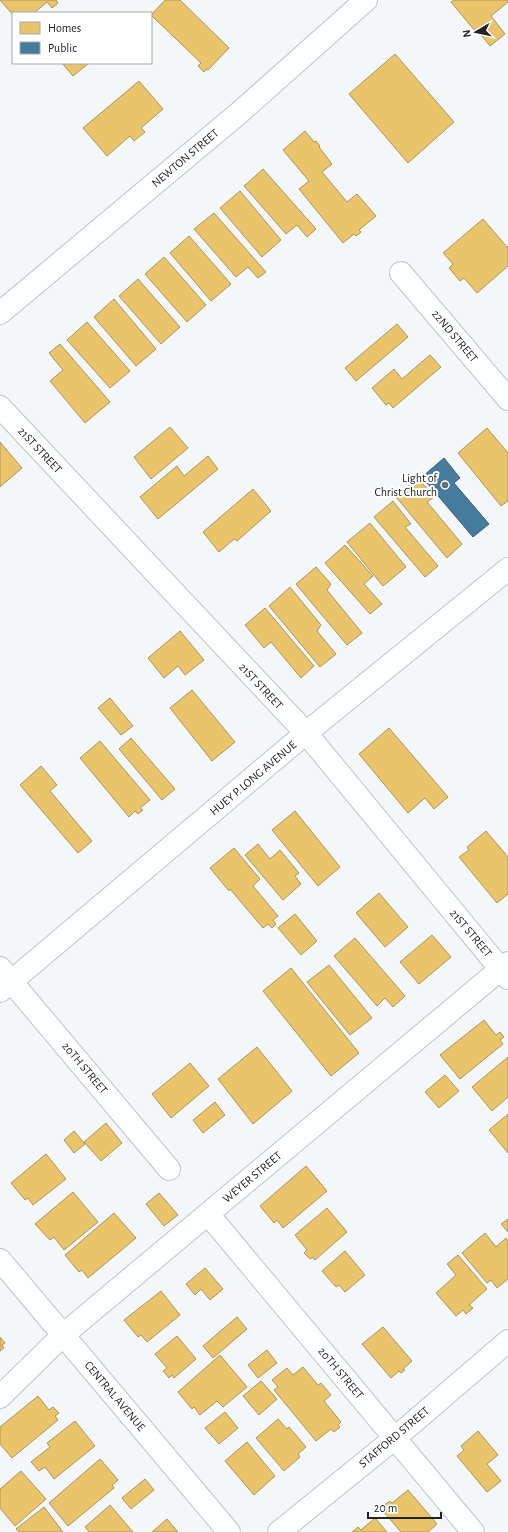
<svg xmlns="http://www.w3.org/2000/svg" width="508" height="1532" font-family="'Alegreya Sans',sans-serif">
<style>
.homes{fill:#e9c46a;stroke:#ad9456}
.public{fill:#457b9d;stroke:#3a6179}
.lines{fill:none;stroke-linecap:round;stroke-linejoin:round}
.street-casing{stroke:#c1c3c6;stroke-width:24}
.street{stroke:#fdfefe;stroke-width:22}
.poi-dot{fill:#6b6d70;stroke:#fff;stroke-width:1.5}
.labels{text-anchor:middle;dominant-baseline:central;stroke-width:4;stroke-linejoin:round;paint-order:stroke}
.street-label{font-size:12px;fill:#212326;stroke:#fff}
.poi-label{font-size:12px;fill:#212326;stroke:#fff;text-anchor:end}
</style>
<rect width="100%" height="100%" fill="#f4f7fa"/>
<path class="homes" d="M0,0H56L58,3L52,8L47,2L34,13H13V15Z
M165,0H180L229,48L208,70L206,69L204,72L198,66L201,63L151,15Z
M454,0H508V2L491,16L505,34L490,46L477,30L475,31L451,2Z
M395,54L454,122L408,163L349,94Z
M62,63H89L73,76Z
M139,81L163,109L141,128L145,132L134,141L130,136L107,156L83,128Z
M305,131L314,142L316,141L320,146L319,147L332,164L322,172L347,202L357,194L376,216L359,230L361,232L356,236L354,234L343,243L299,189L309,181L283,150Z
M263,169L316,229L307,237L297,225L286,234L244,186Z
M240,191L281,240L262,257L220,208Z
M214,213L266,272L258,278L248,267L236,277L194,229Z
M483,219L507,247L508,246V266L477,293L464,278L460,281L449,268L453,264L443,253Z
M189,236L231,284L211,301L170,253Z
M164,257L206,305L187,322L145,274Z
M138,279L180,327L161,344L119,296Z
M114,299L156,349L136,366L94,317Z
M87,322L130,371L110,388L67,340Z
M397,324L408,337L356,381L345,368Z
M60,344L110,402L85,423L50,381L63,370L49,353Z
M430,355L441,367L393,408L389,403L386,405L372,388L394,369L402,379Z
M170,427L188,448L151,479L134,457Z
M487,428L508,453V501L501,506L458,453Z
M0,442L22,468L0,487Z
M208,456L218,469L158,519L140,497L177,466L184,476Z
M418,478L434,497L427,502L462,544L447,558L396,497Z
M253,489L271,511L237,541L234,539L219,552L203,532Z
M393,501L411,524L405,527L438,566L425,577L374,517Z
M370,523L406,567L383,586L347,542Z
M345,545L373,576L364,584L382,604L370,614L325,563Z
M316,567L331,584L327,590L362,633L347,645L296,584Z
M290,587L321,625L317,631L336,654L320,667L269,606Z
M265,608L314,666L301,678L271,642L264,648L245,625Z
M180,631L204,660L185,675L178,666L164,678L148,658Z
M192,690L235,742L212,761L170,708Z
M110,698L133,726L121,735L98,708Z
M389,728L448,797L434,809L425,798L408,813L359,754Z
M131,738L175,789L162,800L119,749Z
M100,741L150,800L140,808L143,810L138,814L135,811L129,817L80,758Z
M41,766L57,785L50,791L92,841L78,853L20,785Z
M295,811L340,867L318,886L272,830Z
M486,831L508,857V894L497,903L459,857L469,850L467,847Z
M258,844L270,859L280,850L299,873L295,876L301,884L283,900L245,855Z
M234,848L260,879L253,886L278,916L273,920L276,924L272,928L268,924L263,928L230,889L229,891L210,868Z
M379,893L408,927L385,947L356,913Z
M295,914L317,941L301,955L278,928Z
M432,935L451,957L419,984L400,962Z
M355,938L405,996L393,1007L385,998L377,1006L334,956Z
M329,965L372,1018L350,1035L307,982Z
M291,968L359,1053L331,1076L263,991Z
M484,1020L496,1035L500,1032L504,1037L500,1040L503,1044L460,1079L440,1055Z
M257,1047L292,1091L253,1124L218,1079Z
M508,1057V1097L492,1111L472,1087Z
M190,1063L209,1086L171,1118L152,1094Z
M445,1075L459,1091L439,1108L425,1092Z
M215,1102L225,1115L203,1133L193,1120Z
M508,1114V1153L489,1130Z
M106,1123L122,1143L101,1161L84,1142Z
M74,1131L85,1144L74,1153L64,1140Z
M46,1154L66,1179L33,1205L28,1198L25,1200L11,1183Z
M306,1166L327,1191L283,1228L277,1220L274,1223L260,1206Z
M73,1192L98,1222L64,1250L54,1237L50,1240L35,1224Z
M159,1193L178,1215L164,1226L146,1204Z
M327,1208L347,1232L315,1260L313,1257L310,1259L304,1253L307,1250L295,1235Z
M114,1213L136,1238L88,1278L82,1270L79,1272L65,1255Z
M508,1219V1232L501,1224Z
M485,1233L496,1247L506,1238L508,1241V1279L497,1288L491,1280L487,1283L462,1253Z
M345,1251L365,1275L345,1292L339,1285L336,1287L322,1271Z
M458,1255L487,1289L469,1305L473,1308L466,1314L463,1310L456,1316L436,1293L456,1275L447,1264Z
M205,1268L223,1289L210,1300L201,1289L195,1295L186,1284Z
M161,1291L180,1315L147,1342L141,1335L138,1337L124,1320Z
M237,1317L247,1329L213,1358L203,1346Z
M383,1327L412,1361L403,1369L405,1370L401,1373L399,1371L391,1378L362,1344Z
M177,1336L196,1359L174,1378L172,1375L169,1378L163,1371L167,1368L155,1354Z
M0,1337L5,1343L2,1345L4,1348L0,1351Z
M267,1350L277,1363L258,1378L248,1365Z
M220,1355L247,1387L223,1407L217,1401L200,1415L194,1407L192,1409L178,1392Z
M303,1367L318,1385L321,1383L331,1395L324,1401L341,1422L338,1425L340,1427L334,1432L331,1429L316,1441L274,1390L278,1387L272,1380L287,1368L293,1375Z
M261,1381L277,1399L259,1415L243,1396Z
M38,1396L49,1410L53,1407L59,1413L55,1416L58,1420L12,1458L0,1444V1427Z
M225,1412L238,1428L219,1444L205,1428Z
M278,1419L287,1429L289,1427L306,1447L298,1454L300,1457L284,1471L256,1438Z
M75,1421L95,1446L54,1479L45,1467L39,1471L31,1462L50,1447L47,1443Z
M478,1431L498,1455L487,1464L501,1481L487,1492L457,1456L464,1450L461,1446Z
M247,1442L275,1476L254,1495L225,1461Z
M100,1459L118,1480L112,1485L114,1488L68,1526L49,1503Z
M21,1471L46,1499L15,1526L0,1508V1489Z
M145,1479L154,1490L131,1509L122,1498Z
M408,1490L437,1524L428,1532H401L383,1511L386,1509L383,1506L390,1501L392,1503Z
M110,1505L133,1532H89L85,1527Z
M44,1507L63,1532H19L16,1529Z
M375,1518L387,1532H352L358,1527L361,1530Z
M167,1519L178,1532H152Z"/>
<path class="public" d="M444,458L460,478L454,483L489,524L473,537L422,477Z"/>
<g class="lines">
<defs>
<path id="street" d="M401,273L508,399
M0,313L239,113L366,0
M0,407L306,733L508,978
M0,968L169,1169
M0,991L306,733L508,569
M208,1214L473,1532
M0,1260L229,1532
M0,1397L63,1335L508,963
M279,1532L395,1438L508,1341"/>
</defs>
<use href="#street" class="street-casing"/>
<use href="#street" class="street"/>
</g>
<circle class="poi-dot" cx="445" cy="485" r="4"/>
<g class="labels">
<g class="street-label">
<text transform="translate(185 158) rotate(-40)">NEWTON STREET</text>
<text transform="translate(455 336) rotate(50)">22ND STREET</text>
<text transform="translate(40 450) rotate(47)">21ST STREET</text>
<text transform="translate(261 686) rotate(47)">21ST STREET</text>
<text transform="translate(253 778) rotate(-40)">HUEY P. LONG AVENUE</text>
<text transform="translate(471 933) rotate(50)">21ST STREET</text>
<text transform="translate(85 1068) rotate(50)">20TH STREET</text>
<text transform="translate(252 1177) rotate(-40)">WEYER STREET</text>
<text transform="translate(341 1373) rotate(50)">20TH STREET</text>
<text transform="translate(115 1396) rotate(50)">CENTRAL AVENUE</text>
<text transform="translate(394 1437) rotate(-40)">STAFFORD STREET</text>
</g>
<g class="poi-label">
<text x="437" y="478">Light of<tspan x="437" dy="14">Christ Church</tspan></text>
</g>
</g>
<rect x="12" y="12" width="140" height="52" fill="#ffffff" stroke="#a6a7a8"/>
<rect x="20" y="22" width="20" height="12" fill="#e9c46a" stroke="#a6a7a8"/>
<text x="48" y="32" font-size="12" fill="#212326">Homes</text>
<rect x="20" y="42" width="20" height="12" fill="#457b9d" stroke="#a6a7a8"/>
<text x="48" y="52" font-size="12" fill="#212326">Public</text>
<g transform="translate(476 32) rotate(261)" stroke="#ffffff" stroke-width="3" paint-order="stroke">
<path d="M0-3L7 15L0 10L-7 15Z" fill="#212326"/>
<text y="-6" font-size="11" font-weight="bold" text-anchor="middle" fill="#212326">N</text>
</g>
<path d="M368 1512v6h73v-6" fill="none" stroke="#212326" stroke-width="2"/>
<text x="374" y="1512" font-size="12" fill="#212326" stroke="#ffffff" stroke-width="3" paint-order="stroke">20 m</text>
</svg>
